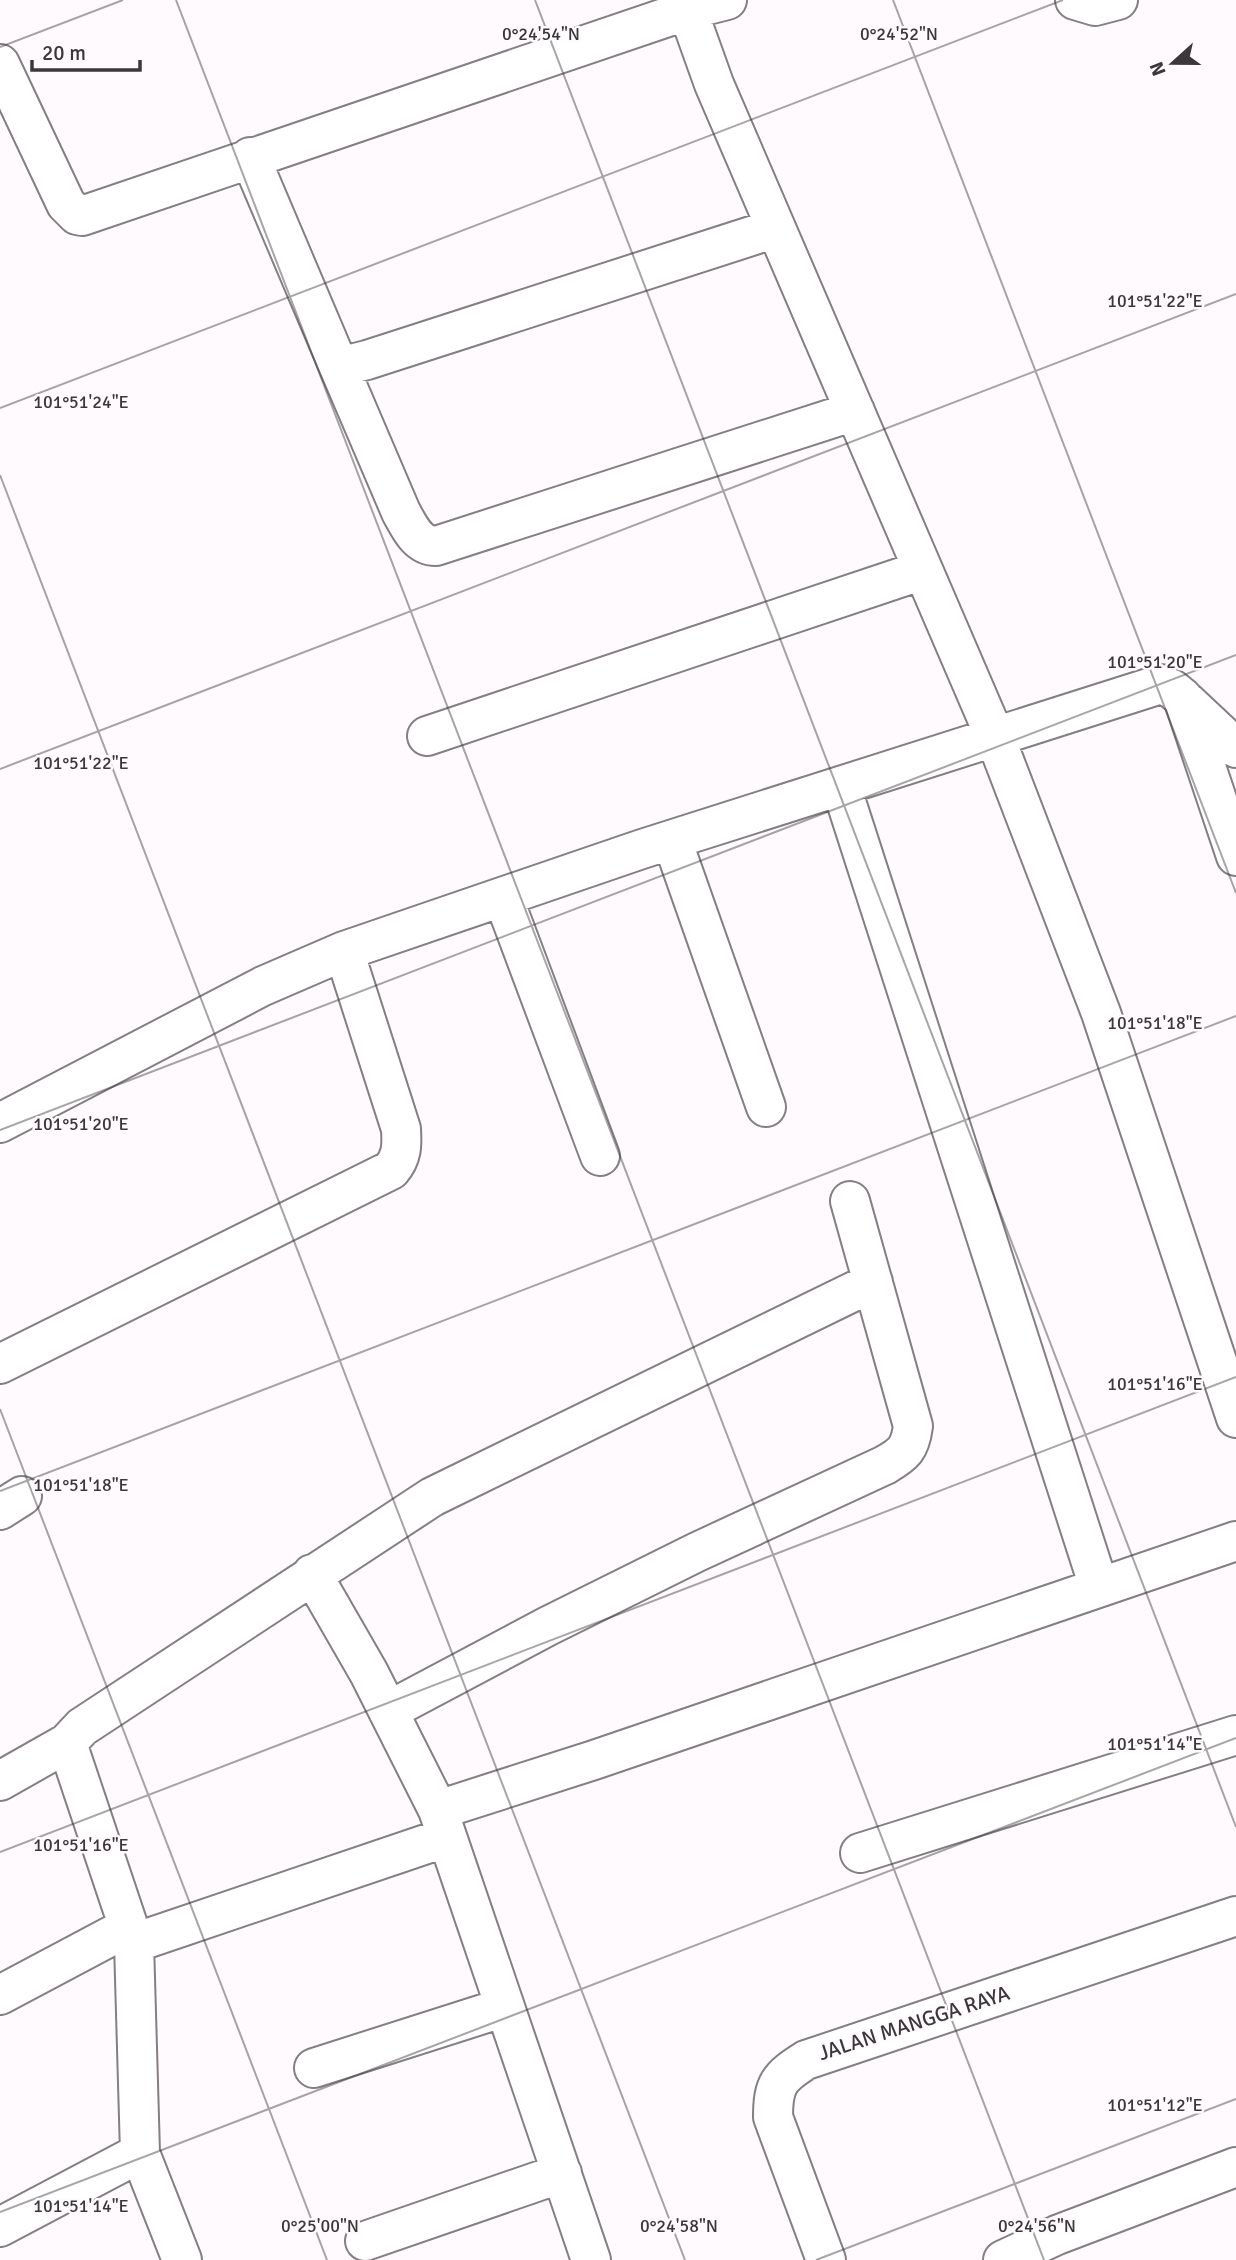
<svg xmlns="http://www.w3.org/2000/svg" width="1236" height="2260" font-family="Signika,sans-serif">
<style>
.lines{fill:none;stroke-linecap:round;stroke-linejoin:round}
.minor-casing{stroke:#857e84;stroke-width:42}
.minor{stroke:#fff;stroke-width:38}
.ticks{fill:none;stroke:#3b383a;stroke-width:2;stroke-opacity:0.45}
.labels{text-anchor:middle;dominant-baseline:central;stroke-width:5;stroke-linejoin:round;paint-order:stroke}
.street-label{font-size:21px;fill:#3b383a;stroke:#fffafe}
.ticks-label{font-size:18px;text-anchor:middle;fill:#3b383a;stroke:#fffafe;stroke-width:5;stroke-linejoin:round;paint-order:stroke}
</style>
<rect width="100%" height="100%" fill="#fffafe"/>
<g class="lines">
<defs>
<path id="minor" d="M684,0L714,84L995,737L1101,1013L1236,1418
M1075,0L1095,6L1118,0
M0,64L66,204L77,215L82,216L688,10L727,0
M250,157L339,367L367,360L776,228
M339,367L401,512C409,526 417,546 436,546L855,411
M1187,702L1236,748
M427,736L923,570
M841,786L1099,1587
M672,840L766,1107
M503,897L600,1156
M0,1123L263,986L344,951L642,849L1161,684L1172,689L1183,698L1236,856
M0,1364L391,1170C402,1157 402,1146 401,1129L344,951
M0,1510L22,1496
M312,1574L369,1673L438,1810L591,2260
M388,1711L548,1626L697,1552L885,1465C904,1454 910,1449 913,1426L850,1201
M67,1743L134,1943L140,2153L182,2260
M0,1781L67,1743L82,1727L432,1497L873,1282
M438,1810L594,1760L1236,1541
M860,1853L1236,1735
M134,1943L447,1837
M0,1995L128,1927
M314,2068L505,2007
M0,2227L140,2153
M365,2241L562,2173
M826,2260L773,2117C773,2084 779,2077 806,2060L1236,1916
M1003,2260L1057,2235L1236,2167"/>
</defs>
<use href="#minor" class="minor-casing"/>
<use href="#minor" class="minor"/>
</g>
<path class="ticks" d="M176,0L1044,2260M535,0L1236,1827M893,0L1236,893M0,47L123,0M0,408L1063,0M0,475L685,2260M0,769L1236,294M0,1130L1236,655M0,1409L327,2260M0,1491L1236,1016M0,1852L1236,1377M0,2212L1236,1738M816,2260L1236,2099"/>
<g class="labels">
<g class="street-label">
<text transform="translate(914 2023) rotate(-18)">JALAN MANGGA RAYA</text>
</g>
</g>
<g class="ticks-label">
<text x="541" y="40">0°24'54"N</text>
<text x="899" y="40">0°24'52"N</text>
<text x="1155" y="307">101°51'22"E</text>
<text x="81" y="408">101°51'24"E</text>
<text x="1155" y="668">101°51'20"E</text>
<text x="81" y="769">101°51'22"E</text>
<text x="1155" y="1029">101°51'18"E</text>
<text x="81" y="1130">101°51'20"E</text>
<text x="1155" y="1390">101°51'16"E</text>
<text x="81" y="1491">101°51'18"E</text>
<text x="1155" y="1750">101°51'14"E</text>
<text x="81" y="1851">101°51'16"E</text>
<text x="1155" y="2111">101°51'12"E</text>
<text x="81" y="2212">101°51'14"E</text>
<text x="320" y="2232">0°25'00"N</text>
<text x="679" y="2232">0°24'58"N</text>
<text x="1037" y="2232">0°24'56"N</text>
</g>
<g transform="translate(1173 63) rotate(249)" stroke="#fffafe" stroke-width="5" paint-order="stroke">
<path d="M0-5L12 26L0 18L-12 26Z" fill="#3b383a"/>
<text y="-10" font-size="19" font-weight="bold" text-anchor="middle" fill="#3b383a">N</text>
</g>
<path d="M32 60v10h108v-10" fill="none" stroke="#3b383a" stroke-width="3.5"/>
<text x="42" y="60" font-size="21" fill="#3b383a" stroke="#fffafe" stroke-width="5" paint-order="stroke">20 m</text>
</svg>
